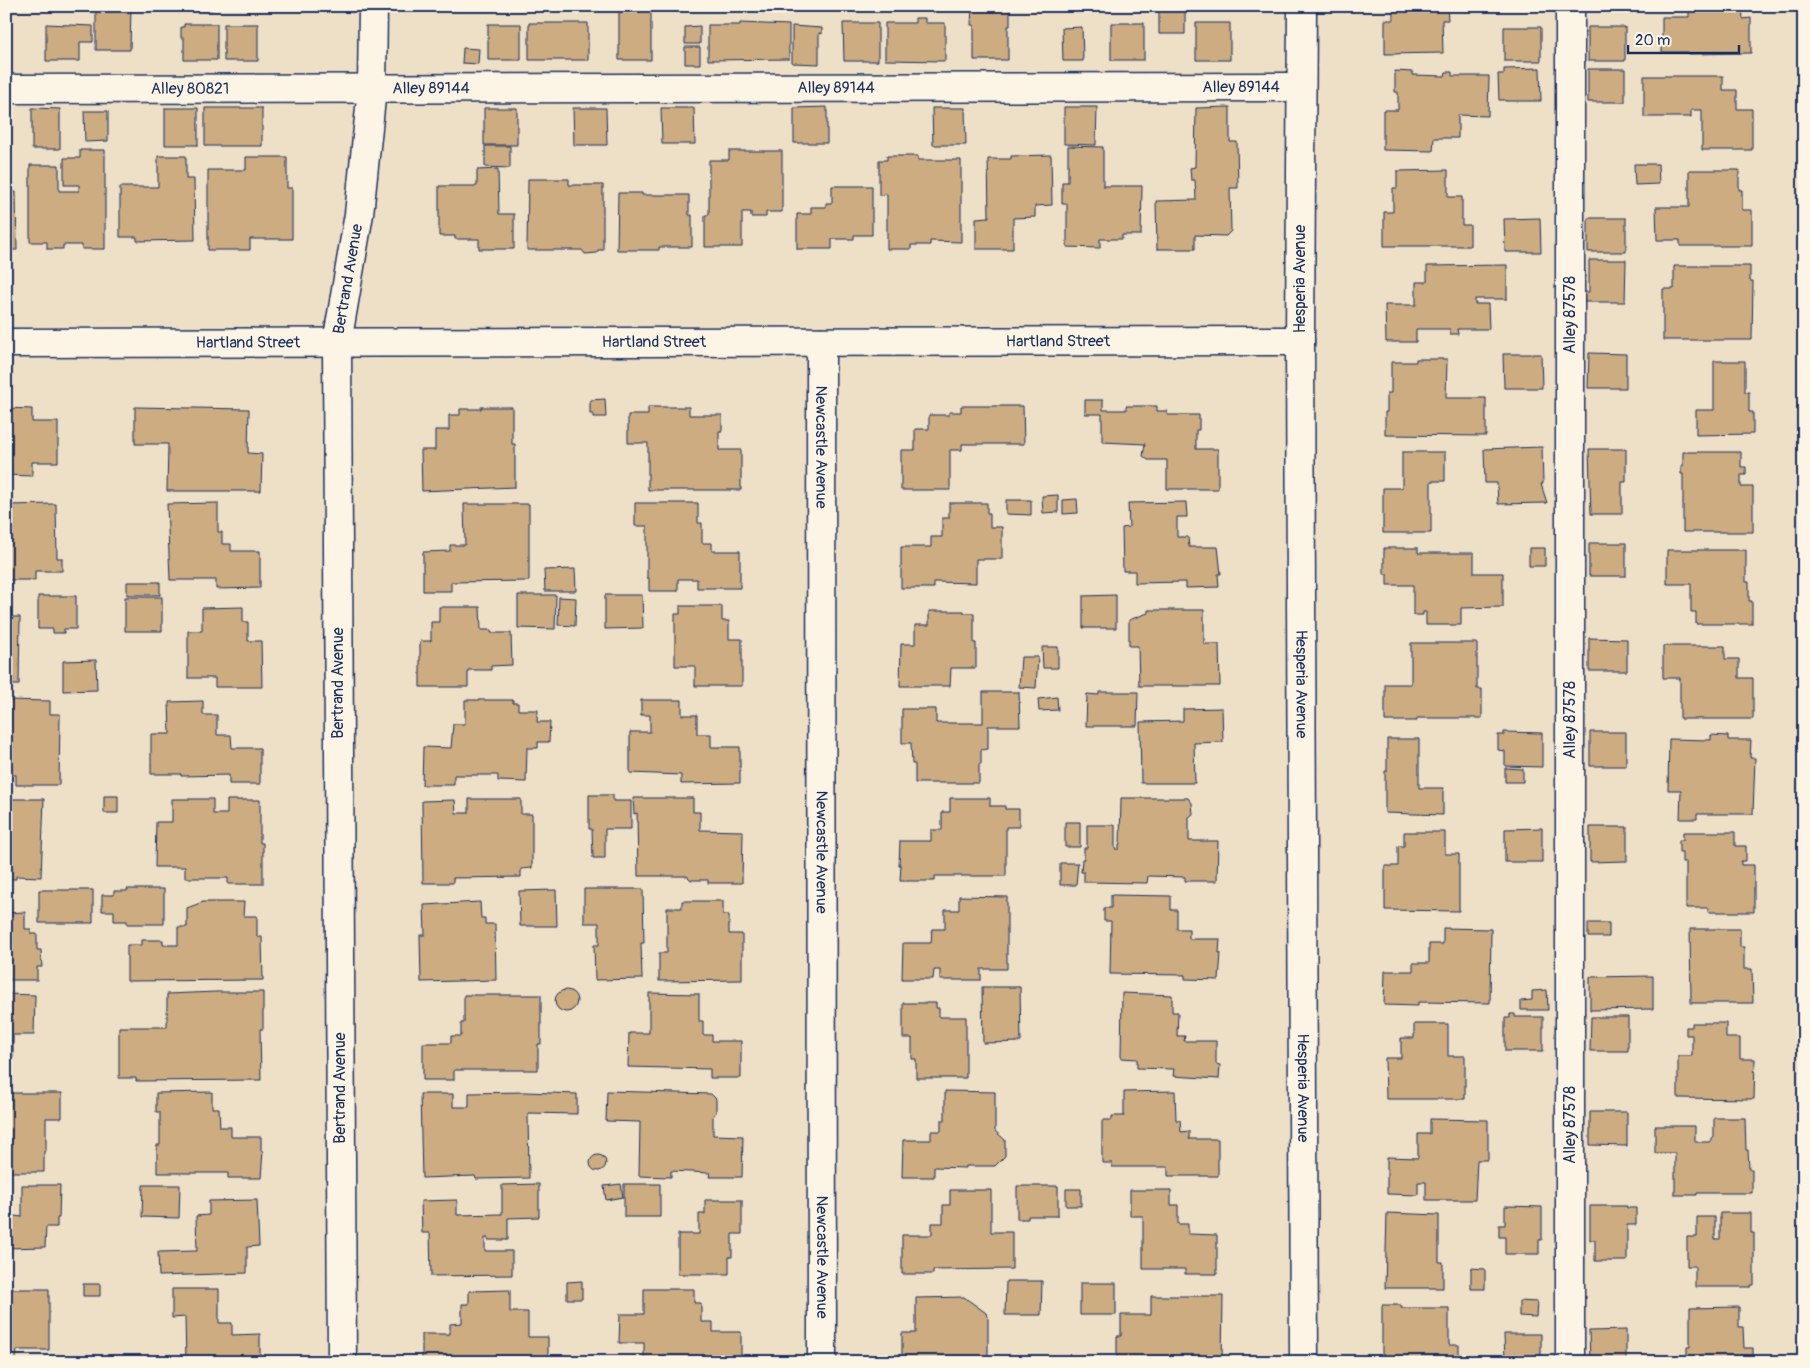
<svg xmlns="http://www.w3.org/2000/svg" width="1810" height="1368" font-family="Pangolin,sans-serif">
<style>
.building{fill:#ccac80;stroke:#1b2f5e}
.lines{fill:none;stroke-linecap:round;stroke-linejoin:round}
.minor-casing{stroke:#1b2f5e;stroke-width:31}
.minor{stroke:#fcf5e5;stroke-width:28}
.labels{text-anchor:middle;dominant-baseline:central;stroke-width:4;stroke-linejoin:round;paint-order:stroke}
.street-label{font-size:16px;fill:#1b2f5e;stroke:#fcf5e5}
</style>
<rect width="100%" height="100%" fill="#eedfc7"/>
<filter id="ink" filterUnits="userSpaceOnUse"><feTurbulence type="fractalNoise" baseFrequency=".02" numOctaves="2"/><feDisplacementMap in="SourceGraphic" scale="10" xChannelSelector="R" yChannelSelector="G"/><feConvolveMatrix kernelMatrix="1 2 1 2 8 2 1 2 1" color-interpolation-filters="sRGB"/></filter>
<g filter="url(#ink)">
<path class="building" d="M96,6H131L130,50H96Z
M172,6H214L213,10L172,9Z
M619,6H651V60H619Z
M972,6H1010V26H1008V60H974V25H971Z
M1159,6H1185V34H1159Z
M1393,6H1447L1448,20H1442L1443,53L1385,54V20H1393Z
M1689,6H1742L1743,19L1751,18V53L1688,54V52H1662V17H1689Z
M915,18H925V23H945V61L885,60V23H915Z
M529,23H588V60H529Z
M740,23L789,25V59L708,60V25H740Z
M843,23H878V61H844Z
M1111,23H1144V60H1111Z
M1196,23H1230V60H1196Z
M46,24L93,26V42H80V61H46Z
M184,24H217V60H184V38H181V27H184Z
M224,24H258V61H224Z
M488,24H521V60H488Z
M700,26V44H685V27Z
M792,26L822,28V34L819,33V64L792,63Z
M1082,27L1083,61H1063L1062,28Z
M1504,27H1541V61H1504Z
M1588,27H1625V61H1588Z
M685,47H700V64H685Z
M463,48L479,49L478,64L462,63Z
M1540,68L1541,101H1505V100H1499L1498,74H1504V69Z
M1588,69H1625V102H1588Z
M1395,71L1413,72V75L1445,76L1446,72H1452V76H1489L1488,116L1458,115V138H1434L1433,151L1383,150V110H1398V92H1395Z
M1644,76H1723V90H1737V109H1752V150H1702V110H1691V117H1644Z
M827,107V143H794V108Z
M1064,107H1097L1096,145L1064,144Z
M1230,107V142H1237L1238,188H1230L1231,231L1226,236L1195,235V249H1157L1156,201L1196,200L1195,180H1191L1190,168L1195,167L1196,108Z
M32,108L60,109V149H32Z
M165,108H198V145H165Z
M205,108H262V146H205Z
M484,108H517V145H484Z
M573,108H606L607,145H574Z
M661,108H694L695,144H662Z
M932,108H965L966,145H933Z
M84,111H108V141L85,142Z
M485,146H510V168L485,167Z
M1068,146L1103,147V186H1142L1141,235H1122V239H1100V248L1067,247V204H1062V182H1068Z
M80,150H105V249H82V245H63V249H47V242H30V165H59V191H79V185H64V158H80Z
M729,151H782V212H766V217H751V212H742V247H705V215H709V160H729Z
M1051,155L1052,205L1035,206V217L1013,218V249H976V218L989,217L988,159H1011V156Z
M158,156H186V179H194L195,240L137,241V237H120V187H158Z
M887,156H918V160H961V242L930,241V245H911V249H887V194L879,195V160H887Z
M246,157H287V188H292V239H250V250H208V170H246Z
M1634,164H1658L1659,184L1635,185Z
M498,169L499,214H514V249H479V239H455V236H439V186H477V170Z
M1448,170V197H1462V225H1470V246H1384V212H1393V188H1397V171Z
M1689,170H1739V190H1742V210H1752V246H1680V240H1657L1656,207H1689Z
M528,179H569V185H603V250H598L597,253L585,254L582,250H527Z
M832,186H872V235H854V239H832V249H797V214H811V207H826V203H832Z
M6,192H16L17,250H6Z
M618,193H642V195H689V215H692V247H659V250H617Z
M1540,218L1541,252H1505L1504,219Z
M1588,218H1626V252H1588Z
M1589,260H1626L1625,302H1584V292H1589Z
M1507,265V299H1475V304H1488L1489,329H1457L1458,334H1450V329H1416V342H1386L1385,305H1416V282H1427V266Z
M1674,266H1750V281H1753L1752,340H1663V289H1674Z
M1589,353L1626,354V388H1588Z
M1503,354H1541L1542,388H1504Z
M1416,359H1447L1446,398H1486V436L1385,435V412H1387V393H1391V362H1416Z
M1714,361H1745V392H1749V412H1753V434L1696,435V410H1714Z
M605,399L606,417H593V414H590V400Z
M1085,400H1103V410H1126V406H1157V411H1167V415H1199V430H1196V449H1218V489H1167V460H1148L1143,456L1145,444L1102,442V414H1085Z
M961,406H1023L1024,444H962V450H950V490H901V450H915V429H929V415H949V412H961Z
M135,407L249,409L248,453L262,454L261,491H167L168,444H135Z
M481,407H512V444H515V487L422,491L421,450H435V430H449V415H460V409H481Z
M648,407H689V415H722V431H719V450H741V490H648V443H628V415H648Z
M6,408L32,409V422H58V462H32V476L6,475Z
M1542,447L1543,484H1541L1547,503L1498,504L1497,483H1485L1484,449Z
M1589,449H1626V482H1622V514H1591Z
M1402,452H1445V481H1431V533H1383V488H1402Z
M1683,452H1741V467H1746V475H1741V487H1753V532H1683V474H1681V466H1683Z
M1058,495V512L1043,513L1042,496Z
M1077,499L1078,513L1063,514V500Z
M1006,500H1031V515L1006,514Z
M1186,502L1187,517H1177V537H1188L1189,547H1218L1221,574H1218L1219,587L1186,588V582L1135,583V571H1123L1122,528L1129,527L1128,503Z
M218,503V532H222V544H231V551H260V588L216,589V580H170L167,504Z
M635,503H698V523H702V543H712V551H740V588H697V579H678V591H649V578H647V526H635Z
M949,503H987V513H990V527H1002V559H976V583L934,582V588H901V547H931V537H942V518H949Z
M56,504L57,558H62V571H35V580H6V505Z
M464,504H529V581L451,582V591H423V552L450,551V545H465Z
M1589,543H1626V576H1589Z
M1384,548H1418V553H1474V573H1503V607L1461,608V625H1426V612H1423V615H1413V585H1387V574H1384Z
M1529,548H1545V566H1529Z
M1667,550H1746V582H1749V601H1752V624H1696V612H1691V584H1667Z
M575,569L576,591H545L544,570Z
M127,582H160V595H127Z
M518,595H556L555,629L518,628Z
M605,595H642L643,628L605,629Z
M1116,595V628H1083V596Z
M38,596H76V629H64V633H53V629H38Z
M125,597H162V631H125Z
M559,597L576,598L575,626L558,625Z
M680,606H722V621H729V639H742V686H695V666H675V614H680Z
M243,607V622H248V641H261L262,687H215V678H188V631H202V608Z
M439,607H480L481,630H491V633H511L512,665L491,666V670H468V687H420V641H431V622H439Z
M1148,610H1204V644H1219L1220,686H1139L1138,646H1129V620L1148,613Z
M929,611H964V613H974V643H976V668H951L950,686H900L901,644H915V625H929Z
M6,612H9V617H20L19,685H6Z
M1589,638L1627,639V671H1589Z
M1411,643H1477V689H1482V718H1417V721H1385V684H1411Z
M1663,646H1725V659H1739V678H1753V719H1680V678H1663Z
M1042,647H1058V668H1043Z
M1021,657H1038L1036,688L1019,687Z
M96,660L97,690L63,691V661Z
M983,692H1019L1020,726H988V749L981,750V764H979V783H915V764H912L911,743H902V709H936V723H983Z
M1099,692H1138L1137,726H1086L1087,694L1099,695Z
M1057,697L1058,710L1039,711L1038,699Z
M6,700L50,701V714H60L59,785H16V775H6Z
M465,700H513V703H518V710H538L537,722H550L549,742H538V748H527L526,782L498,781V775H454V785H422L423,747L451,748L453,724H465Z
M641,700H682V715H697V734H711V747H740V783L681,784V775L630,773V732H650V715H641Z
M203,701V715H217V735H231L232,748H260V784H229V775L181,776V774H151V734H170L169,702Z
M1222,708L1223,742L1194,743L1195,783H1141L1140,722L1183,721V709Z
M1504,732L1542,733V767L1505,766V751L1498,750V735H1504Z
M1590,732H1626V766H1590Z
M1711,735L1728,736V740H1751L1750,758H1755L1753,814H1697V819H1680L1681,790H1668L1669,739L1711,740Z
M1387,739H1419V788H1443V815L1385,813V771H1387Z
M1505,768L1523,769V782H1505Z
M589,795H613V801H631V829H605V858H593L592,829H589Z
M104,796H118V813H104Z
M633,798H693V812H700V830L743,831L742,883H708V880H691L687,876H638L637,813L634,814Z
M950,798H990V806H1005V809H1019V827H1006V876H935V881H900L901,865H899L900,841H931V830H942V812H950Z
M1121,798H1188L1192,803L1193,814L1189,817V841H1218L1217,881H1185V877L1148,876L1147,883L1084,882V872H1081L1082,859H1084V848H1087V825H1115V849H1119V844H1120Z
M6,799H44L41,877L16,876V879H6Z
M172,799H213V814H227V800H260V843H263V884H228V878H185V867H155L156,822H172Z
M469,799H521V814H532V868L521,869V877L453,878V883H423L422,801L455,800L456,813H469Z
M1065,822H1080V847H1065Z
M1590,827H1627V861L1590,862Z
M1542,828V862H1505V829Z
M1404,832H1445V854H1459V911L1385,910V866H1398V846H1404Z
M1683,832H1735V846H1746V861H1741V865H1754V912H1708V908H1686V862H1682V852H1679V840H1683Z
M1060,863H1078L1076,885H1060Z
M127,889H164V924H127V921H114V911H102V895H114V891H127Z
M584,889H643L644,943H641L642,979L595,980L594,945H599V923H584Z
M39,890H93V923H39Z
M556,890L557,926H520L519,891Z
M1111,895L1171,896V910H1177V929H1189V939H1220L1219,953H1221L1219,980L1185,979V975L1110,974L1111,921H1104V908H1111Z
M959,896L1007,897V969H981V980H940V970H934L933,979H902L903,943H931L932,929H945V910H959Z
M682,901H723V915H729V934H742V980L659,981V953H667V908H682Z
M203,902H244L243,916H257V937H262L263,980L127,981V945H142V940H163V945H178V927H187V908Z
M480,902L481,918H485V924H495L496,980L421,982L420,935H425L424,905Z
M25,912V929H31V934H37V950H41L42,967H37V980H6V913Z
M1588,923H1609V937H1588Z
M1443,928L1491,929L1490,1003L1418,1002V1006L1384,1005L1385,971H1413V963H1429V944H1443Z
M1690,929H1740V947H1744V969H1752L1753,1003H1691Z
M1653,976V1009L1590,1010V977Z
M982,987H1020L1021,1042L983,1043Z
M555 1001a11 11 0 1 1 22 0a11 11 0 1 1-22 0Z
M1547,990L1548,1010H1521V1001L1532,1000V991Z
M216,992H263V1029H260L261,1080L136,1081V1078H119V1027H167V994Z
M649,993L699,994V1021H703V1035H712V1041H741V1078H710V1069L628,1067L629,1033H649Z
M1122,993L1172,995V1012H1178L1177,1036H1185L1184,1041H1216V1064L1220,1065L1219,1079L1173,1076L1174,1069L1137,1068V1059L1121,1058Z
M6,994L35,995L34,1035H13V1057H6V1061Z
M464,995H541V1044H538V1070H454V1080H423V1043H451V1036H461V1023H464Z
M903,1003H936V1008H939V1017H966V1078H916V1059H912V1038H903Z
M1510,1014H1515V1017H1543V1051H1505V1018H1510Z
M1591,1017H1628V1051H1590Z
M1692,1023H1726V1038H1740V1059H1755L1754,1099L1678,1098V1056H1692V1035H1686V1027H1692Z
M1414,1024H1448V1056H1465V1099H1386L1385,1058H1401V1038H1414Z
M607,1091L711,1094L716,1099V1113L713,1116V1135L743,1136L742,1177H709L710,1173L671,1171V1177L639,1176L640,1122L606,1121Z
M945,1091L995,1092V1131L1005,1140V1156L995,1166H966V1168L934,1167V1177H902L903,1140H931V1131H941V1120H945Z
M1175,1091L1176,1120H1180L1181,1132L1189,1131V1139H1218V1176H1168V1167H1112V1163H1102V1120H1112V1116H1124V1092Z
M212,1092V1108H219L220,1127H231V1137H261V1151H263L261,1178H228V1173H157V1145H160V1112H156V1093Z
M525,1092L577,1094V1114L528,1113L529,1178L476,1179L475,1176L422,1178L420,1094H453V1107H469V1093Z
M6,1093H62V1118H46V1151H44V1172H6Z
M1590,1112H1627V1146L1590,1145Z
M1714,1118H1745L1746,1150H1748L1749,1169H1752V1193H1697V1195H1675V1153H1655V1126H1695V1142H1709L1714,1136Z
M1430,1119L1488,1120V1160H1477L1475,1200H1426V1182H1418V1195L1387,1194V1157L1418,1158V1134H1430Z
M590 1163a8 8 0 1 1 16 0a8 8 0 1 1-16 0Z
M539,1184V1217L508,1218V1240H488V1238H485V1251H512V1275L431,1276L430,1233H422L421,1201L457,1200V1215L502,1214V1185Z
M621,1184L623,1197L606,1200L604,1186Z
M624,1184H660V1217H624Z
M22,1185H60L59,1218H57V1227H46L45,1247L6,1248V1215L22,1217Z
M143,1185H180L179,1218L142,1217Z
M1017,1186H1058V1216H1028V1219H1017Z
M1066,1189H1081V1206H1066Z
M950,1190H991V1232H1012V1269L933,1270V1274H902V1235H932V1223H943V1205H950Z
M1130,1190H1171V1205H1178V1224H1188V1234L1217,1235V1274H1185V1269H1143V1216H1130Z
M257,1200L259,1246L247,1247V1273L159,1276L158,1252L197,1251L196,1216L209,1215V1201Z
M705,1200H742V1234H732V1257H729V1274H678V1234H699V1214H705Z
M1505,1206L1542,1207V1240H1539V1254H1505V1237H1499V1225H1505Z
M1590,1206H1627V1208H1636V1225H1627V1261H1595V1240H1590Z
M1387,1213L1439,1215V1262H1443V1288H1385Z
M1720,1213H1751V1233H1754V1285H1751V1287H1695V1266H1687V1237H1697V1217H1715V1239H1720Z
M1471,1268L1485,1269V1289H1471Z
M582,1281V1299H567V1282Z
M1006,1281H1042L1041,1315H1005Z
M1080,1283H1116V1315H1080Z
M83,1284H100V1296H83Z
M6,1289H49V1350H17L16,1362H6Z
M172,1289H219V1323H232V1335L260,1334V1362H186L185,1317L172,1318Z
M644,1289H694V1303H701V1322H713V1332H741V1362H644V1343H619L620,1314H644Z
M510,1290V1312H528V1337H548V1362H422V1334H450V1324L462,1323V1304H469V1291Z
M1151,1296H1223L1222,1362H1117V1336H1121V1315H1151Z
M964,1297L986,1313L988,1319V1362H902V1333H916V1298Z
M1519,1301L1537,1302L1536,1317L1519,1316Z
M1382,1305H1401V1308H1449V1345H1459V1362H1382Z
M1739,1307V1327H1743L1744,1348H1753V1362H1687V1347H1690V1308Z
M1626,1330V1362H1590L1589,1331Z
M1504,1334H1541V1362H1505Z"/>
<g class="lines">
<defs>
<g id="minor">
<path id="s1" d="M1302,6L1300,341L1304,1362"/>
<path id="s2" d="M6,89L1300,87"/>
<path id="s3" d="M821,342L822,1362"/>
<path id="s4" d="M6,343L1300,341"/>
<path id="s5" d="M342,1362L337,343L359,214L372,89L373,6"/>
<path d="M1570,1362V6"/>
</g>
</defs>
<use href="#minor" class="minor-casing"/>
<use href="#minor" class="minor"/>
</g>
</g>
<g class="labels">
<g class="street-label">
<text stroke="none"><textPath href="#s2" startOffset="1235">Alley 89144</textPath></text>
<text stroke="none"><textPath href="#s2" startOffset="830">Alley 89144</textPath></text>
<text stroke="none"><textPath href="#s2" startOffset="184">Alley 80821</textPath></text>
<text stroke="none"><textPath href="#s2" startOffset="425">Alley 89144</textPath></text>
<text stroke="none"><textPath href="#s5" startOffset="1084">Bertrand Avenue</textPath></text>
<text transform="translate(1300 279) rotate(-90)">Hesperia Avenue</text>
<text transform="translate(1570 315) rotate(-90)">Alley 87578</text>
<text stroke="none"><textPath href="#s4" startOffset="1052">Hartland Street</textPath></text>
<text stroke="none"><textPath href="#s4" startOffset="648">Hartland Street</textPath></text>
<text stroke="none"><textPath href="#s4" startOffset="242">Hartland Street</textPath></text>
<text stroke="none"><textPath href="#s3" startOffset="105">Newcastle Avenue</textPath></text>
<text transform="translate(338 683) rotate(-90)">Bertrand Avenue</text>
<text stroke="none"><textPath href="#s1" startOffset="678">Hesperia Avenue</textPath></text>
<text transform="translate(1570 720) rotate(-90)">Alley 87578</text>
<text stroke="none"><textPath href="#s3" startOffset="510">Newcastle Avenue</textPath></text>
<text transform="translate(340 1088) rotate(-90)">Bertrand Avenue</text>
<text stroke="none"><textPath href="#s1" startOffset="1082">Hesperia Avenue</textPath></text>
<text transform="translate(1570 1125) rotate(-90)">Alley 87578</text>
<text stroke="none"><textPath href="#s3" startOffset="915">Newcastle Avenue</textPath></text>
</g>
</g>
<rect width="1810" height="1368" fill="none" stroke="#fcf5e5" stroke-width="25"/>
<rect x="12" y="12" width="1785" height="1343" fill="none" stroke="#1b2f5e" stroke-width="2" filter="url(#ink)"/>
<path d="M1628 45v8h111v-8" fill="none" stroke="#1b2f5e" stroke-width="2.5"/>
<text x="1635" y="45" font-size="15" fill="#1b2f5e" stroke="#fcf5e5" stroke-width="4" paint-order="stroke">20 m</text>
</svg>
